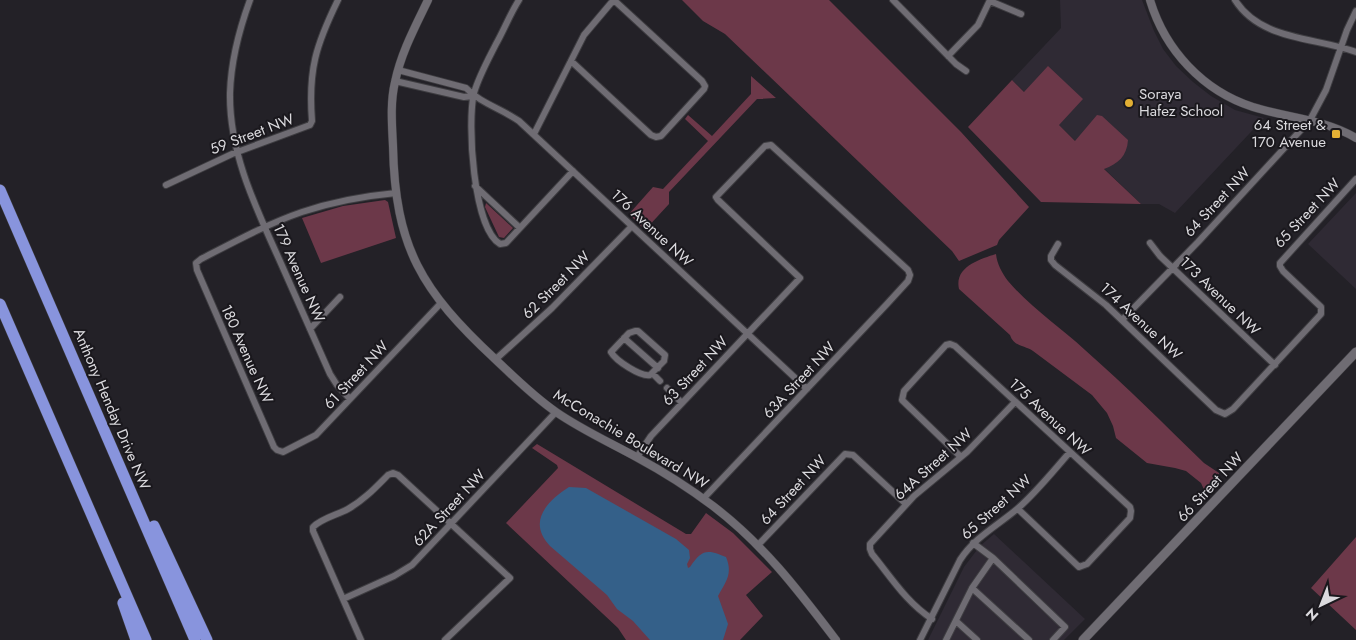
<svg xmlns="http://www.w3.org/2000/svg" width="1356" height="640" font-family="Jost,sans-serif">
<style>
.built{fill:#2f2a34}
.green{fill:#6c3849}
.water{fill:#346089}
.lines{fill:none;stroke-linecap:round;stroke-linejoin:round}
.minor-casing{stroke:#3e3d41;stroke-width:8}
.tertiary-casing{stroke:#3e3d41;stroke-width:9}
.secondary-casing{stroke:#3e3d41;stroke-width:10}
.motorway-casing{stroke:#3e3d41;stroke-width:12}
.minor{stroke:#6f6c73;stroke-width:6}
.tertiary{stroke:#6f6c73;stroke-width:8}
.secondary{stroke:#6f6c73;stroke-width:9}
.motorway{stroke:#8894dd;stroke-width:11}
.poi-dot{fill:#e2af34;stroke:#1a181d;stroke-width:2}
.labels{text-anchor:middle;dominant-baseline:central;stroke-width:4;stroke-linejoin:round;paint-order:stroke}
.poi-label{font-size:15px;fill:#dbdade;stroke:#1a181d;text-anchor:start}
.street-label{font-size:15px;fill:#dbdade;stroke:#1a181d}
</style>
<rect width="100%" height="100%" fill="#232127"/>
<path class="built" d="M1060,0H1142L1154,31L1163,49L1176,66L1193,82L1211,96L1235,110L1264,118L1175,213L1159,204H1141L1012,80L1061,28Z
M1356,193V289L1308,244Z
M994,534L1085,619L1064,640H928L964,567L980,546Z"/>
<path class="green" d="M682,0H829L961,132L1029,207L999,240L997,245L959,261L952,251L725,34L703,21Z
M1048,66L1083,99L1059,125L1075,141L1097,115L1102,116L1128,140C1127,156 1118,164 1104,169L1141,204L1041,202L968,127L1012,80L1024,92Z
M751,76L776,98L757,99L669,192V204L645,230L629,214L653,187L663,189L708,141L685,119L688,115L712,136L751,94Z
M385,200L388,202L396,238L321,263L302,218L343,206Z
M486,203L513,228L504,238L499,237L485,207Z
M996,254C997,264 1002,273 1008,281C1030,307 1060,327 1085,350C1126,386 1165,425 1204,463L1219,473V481L1206,494L1201,483L1186,471L1175,468L1147,463L1116,438L1113,426L1107,413L1092,395L1033,351C1024,345 1014,347 1010,335L959,289C954,267 980,259 996,254Z
M537,444L686,534H691L706,513L733,533L772,572L746,595L763,616L740,640H626L618,628L506,523L558,468L557,465L532,448Z
M1356,537V630L1311,588Z"/>
<path class="water" d="M569,487L586,488L676,539L689,550L690,558L687,564L688,568L690,567C702,549 707,549 726,557C733,574 726,581 718,596L728,624L723,640H650L633,621L617,609L607,595L550,546C527,522 547,501 569,487Z"/>
<g class="lines">
<defs>
<path id="minor" d="M250,0C239,30 231,61 230,93C229,152 255,206 279,259C296,297 313,336 330,374L337,385L350,399
M519,0C510,14 504,30 496,44C488,60 479,76 474,93C467,122 473,228 500,244L506,243L573,171
M893,0L956,64L966,71
M1235,0C1261,41 1315,37 1356,52
M990,1L1021,14
M948,56L978,25L990,0
M398,70L466,88C480,103 502,109 519,121L807,389
M395,81L464,97L473,96
M534,134L584,35L611,3L615,1L702,81L705,86L704,89L661,136L656,137L651,135L571,61
M166,185L232,154L310,125L312,121C308,70 316,45 338,0
M475,186L520,228
M396,193C364,196 332,202 302,212C267,224 234,242 201,259L196,263L197,270L274,447L277,450L283,452L316,435L441,303
M1150,243L1160,256L1275,365
M1058,244L1051,256V260L1055,265L1106,305L1216,410L1225,414L1233,409L1321,314V307L1283,271L1280,266V263L1356,179
M1122,320L1198,242L1310,120L1326,90L1347,30L1356,11
M310,329L340,297
M635,331H638L665,355L664,361L650,375C641,377 616,361 611,352L629,333Z
M624,338L658,368
M496,359L552,308L632,226
M653,374L660,381
M667,388L682,403
M637,457L651,436L800,278L718,200L716,197L765,146L771,145L908,270L910,275L908,281L886,305L703,499
M961,457L902,400L904,391L946,345L950,344L955,346L1130,507L1131,511L1130,518L1087,564L1079,567L1018,509
M973,543L993,558L1065,627L1053,640
M758,545L845,454L853,455L906,504
M972,588L1029,640
M343,599L394,576L412,565L556,412
M932,619C906,602 891,577 872,554L870,549V544L914,496L967,452L1015,402
M956,621L977,640
M361,640L313,531V527C322,518 337,515 348,509C364,500 376,487 388,475L393,473L398,475L510,578L445,640
M920,640L960,560C975,537 997,526 1017,509C1035,494 1054,470 1070,452
M946,640L972,588L993,558"/>
<path id="tertiary" d="M428,0C415,27 401,53 395,82C390,103 392,125 393,146C395,248 422,291 495,359C515,378 534,397 556,412C582,430 611,443 638,458C664,472 689,488 713,506C764,545 798,590 836,640
M1150,0C1165,50 1203,91 1253,107C1288,118 1324,119 1356,138"/>
<path id="secondary" d="M1083,640L1356,352"/>
<path id="motorway" d="M0,190L195,640
M0,304L146,640
M154,526L207,640
M123,603L136,640"/>
</defs>
<use href="#minor" class="minor-casing"/>
<use href="#tertiary" class="tertiary-casing"/>
<use href="#secondary" class="secondary-casing"/>
<use href="#motorway" class="motorway-casing"/>
<use href="#minor" class="minor"/>
<use href="#tertiary" class="tertiary"/>
<use href="#secondary" class="secondary"/>
<use href="#motorway" class="motorway"/>
</g>
<g class="poi-dot">
<circle cx="1129" cy="103" r="5"/>
<rect x="1331" y="129" width="10" height="10" rx="2.5"/>
</g>
<g class="labels">
<g class="poi-label">
<text x="1139" y="94">Soraya<tspan x="1139" dy="17">Hafez School</tspan></text>
<text x="1326" y="125" text-anchor="end">64 Street &amp;<tspan x="1326" dy="17">170 Avenue</tspan></text>
</g>
<g class="street-label">
<text transform="translate(252 134) rotate(-21)">59 Street NW</text>
<text transform="translate(1217 202) rotate(-47)">64 Street NW</text>
<text transform="translate(1307 213) rotate(-47)">65 Street NW</text>
<text transform="translate(652 228) rotate(43)">176 Avenue NW</text>
<text transform="translate(299 273) rotate(66)">179 Avenue NW</text>
<text transform="translate(556 285) rotate(-45)">62 Street NW</text>
<text transform="translate(1220 296) rotate(44)">173 Avenue NW</text>
<text transform="translate(1141 321) rotate(43)">174 Avenue NW</text>
<text transform="translate(247 354) rotate(66)">180 Avenue NW</text>
<text transform="translate(695 371) rotate(-47)">63 Street NW</text>
<text transform="translate(356 375) rotate(-47)">61 Street NW</text>
<text transform="translate(799 380) rotate(-47)">63A Street NW</text>
<text transform="translate(112 409) rotate(67)">Anthony Henday Drive NW</text>
<text transform="translate(1050 417) rotate(43)">175 Avenue NW</text>
<text transform="translate(631 439) rotate(31)">McConachie Boulevard NW</text>
<text transform="translate(933 464) rotate(-42)">64A Street NW</text>
<text transform="translate(1210 487) rotate(-47)">66 Street NW</text>
<text transform="translate(793 490) rotate(-47)">64 Street NW</text>
<text transform="translate(996 507) rotate(-42)">65 Street NW</text>
<text transform="translate(449 508) rotate(-47)">62A Street NW</text>
</g>
</g>
<g transform="translate(1321 605) rotate(223)" stroke="#1a181d" stroke-width="4" paint-order="stroke">
<path d="M0-4L9 19L0 12L-9 19Z" fill="#dbdade"/>
<text y="-8" font-size="14" font-weight="bold" text-anchor="middle" fill="#dbdade">N</text>
</g>
</svg>
